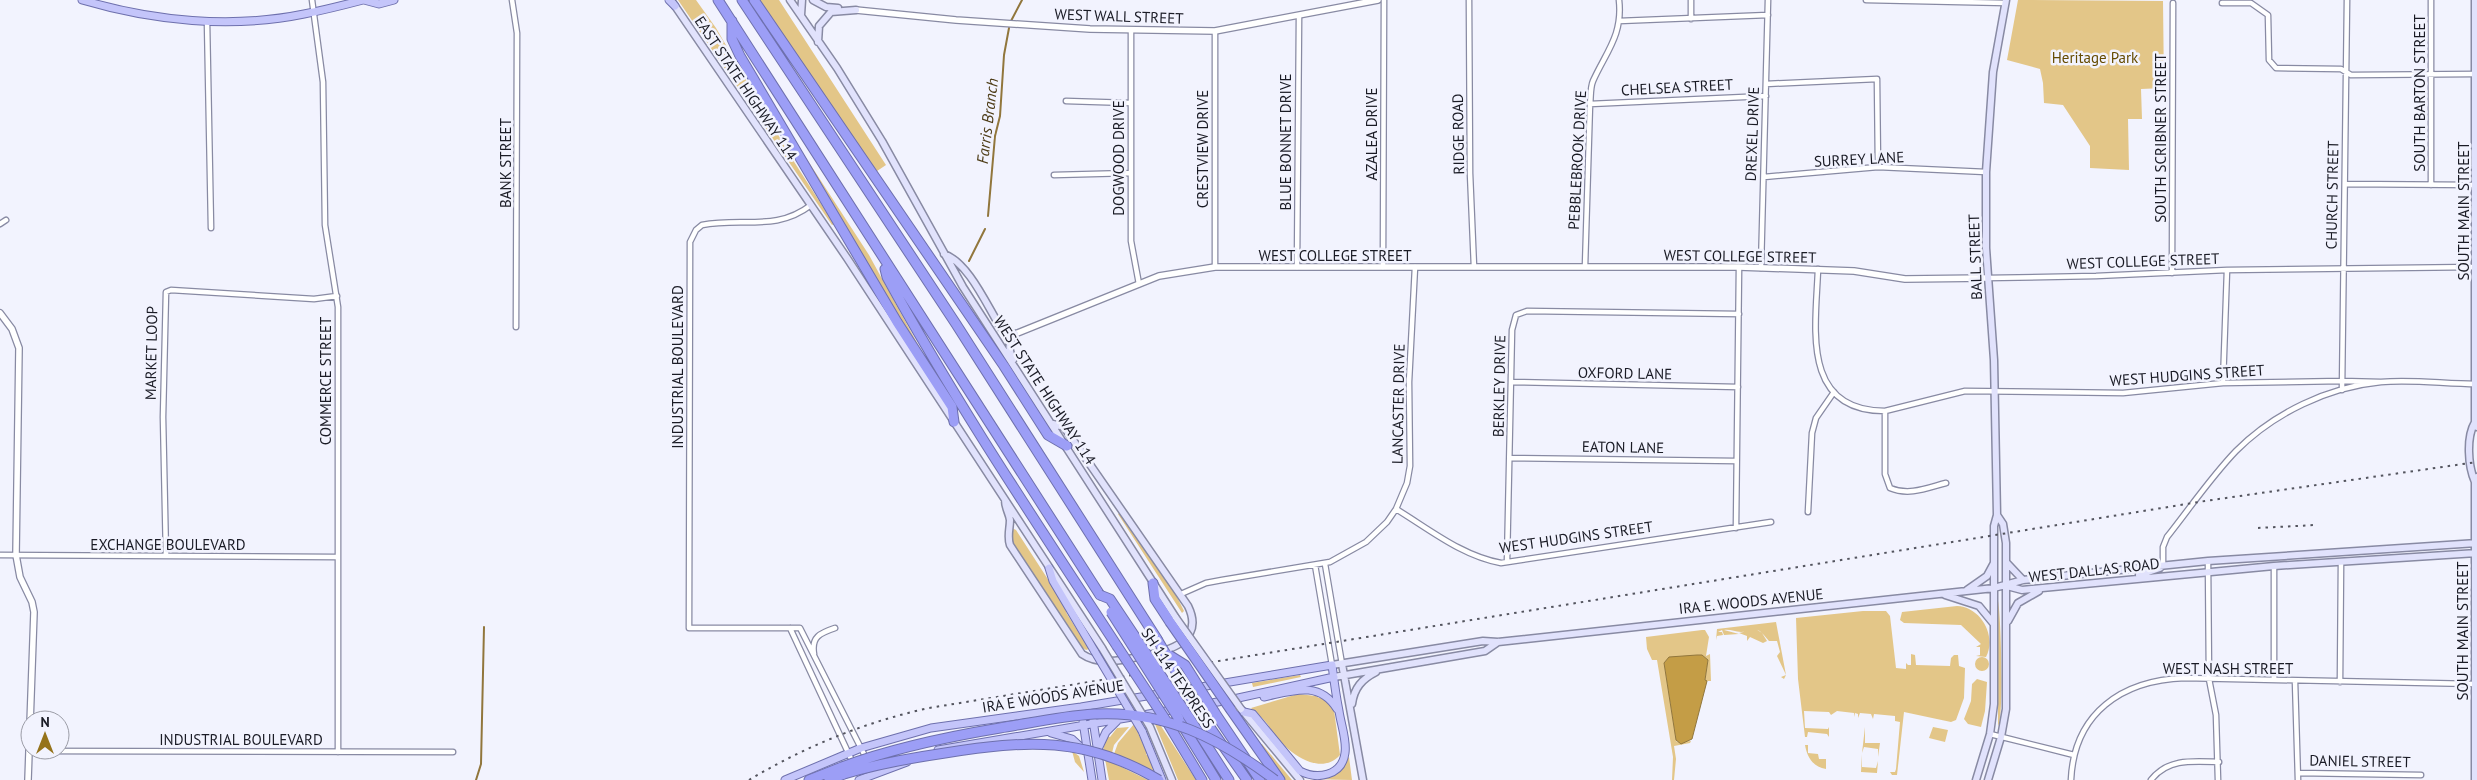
<svg xmlns="http://www.w3.org/2000/svg" width="2477" height="780" font-family="'PT Sans',sans-serif">
<style>
.green{fill:#e3c688}
.water{fill:#c49d46;stroke:#91763c}
.lines{fill:none;stroke-linecap:round;stroke-linejoin:round}
.stream{stroke:#91763c;stroke-width:2}
.minor-casing{stroke:#888aa3;stroke-width:7}
.tertiary-casing{stroke:#888aa3;stroke-width:8}
.secondary-casing{stroke:#888aa3;stroke-width:9}
.primary-casing{stroke:#6e70ad;stroke-width:9}
.motorway-casing{stroke:#6e70ad;stroke-width:11}
.minor{stroke:#fff;stroke-width:4.5}
.tertiary{stroke:#fff;stroke-width:5.5}
.secondary{stroke:#e1e2fc;stroke-width:6}
.primary{stroke:#c4c5fa;stroke-width:7}
.motorway{stroke:#9c9ef6;stroke-width:9}
.rail{stroke:#53545e;stroke-width:2;stroke-dasharray:2.5 5;stroke-linecap:butt}
.secondary-bridge-casing{stroke:#888aa3;stroke-width:9;stroke-linecap:butt}
.primary-bridge-casing{stroke:#6e70ad;stroke-width:9;stroke-linecap:butt}
.motorway-bridge-casing{stroke:#6e70ad;stroke-width:11;stroke-linecap:butt}
.secondary-bridge{stroke:#e1e2fc;stroke-width:6}
.primary-bridge{stroke:#c4c5fa;stroke-width:7}
.motorway-bridge{stroke:#9c9ef6;stroke-width:9}
.labels{text-anchor:middle;dominant-baseline:central;stroke-width:5;stroke-linejoin:round;paint-order:stroke}
.street-label{font-size:15px;fill:#1a1b25;stroke:#f2f3fe}
.park-label{font-size:15px;fill:#654b02;stroke:#f2f3fe}
.water-label{font-size:16px;font-style:italic;fill:#4e3d18;stroke:#f2f3fe}
</style>
<rect width="100%" height="100%" fill="#f2f3fe"/>
<path class="green" d="M678,0H696L716,28L791,157L834,224L832,225Z
M760,0H779L886,165L877,171L815,84Z
M2018,0L2163,1L2164,88L2141,89L2142,119H2128L2129,170L2090,168V146L2063,105L2044,103L2043,83L2040,69L2007,60Z
M786,127L869,255L921,350L918,352Z
M1121,512L1174,591L1184,611L1182,613L1118,514Z
M1012,528L1016,530L1062,601L1067,614L1089,649L1086,650L1080,646L1015,546L1011,537Z
M1998,601C2001,614 2004,719 1998,726Z
M1957,606C1981,607 1997,636 1986,657L1976,656L1980,655V647H1976L1981,644L1961,625L1904,623L1900,620L1902,612Z
M1863,611H1886L1890,616L1896,668L1906,669V663L1908,665H1911V654L1915,655L1916,665L1950,666L1951,658L1954,655H1958L1959,666L1965,668L1964,698L1956,720L1951,722L1904,712L1897,775H1892L1890,772H1895L1896,769L1900,722L1895,721V716L1874,714L1873,719L1871,714L1860,713L1858,718V714L1855,713L1854,717V713L1837,711L1831,715L1829,712L1804,711L1805,728L1828,729L1829,727V737L1827,734L1808,732L1807,737H1805L1798,679L1796,618Z
M1776,622L1786,675L1784,679L1781,677L1786,675L1777,656L1780,652L1777,641H1769C1755,624 1759,631 1741,632C1735,632 1730,629 1724,630L1739,634L1724,635L1722,630L1718,632H1722L1723,635L1717,636L1716,640L1717,629Z
M1756,629L1762,633L1767,641L1763,643L1750,637L1747,641V636L1739,633Z
M1702,630H1705L1709,637L1706,656L1710,654L1711,681H1705L1708,660L1702,655L1669,658L1664,663L1676,740L1677,742L1691,741L1690,743L1674,746L1676,759L1674,780H1672L1673,757L1657,660H1652L1647,649L1646,637Z
M1975 664a7 7 0 1 1 14 0a7 7 0 1 1-14 0Z
M1300,675L1301,677L1253,687L1252,683Z
M1977,679L1987,682L1985,711L1981,727L1968,724L1964,719L1971,701L1972,684Z
M1298,694L1316,696L1319,698L1323,697L1334,710L1340,755C1318,780 1279,746 1268,725C1264,719 1256,713 1251,708Z
M1159,723L1196,780H1178L1155,724Z
M1134,724L1147,753L1146,755H1149L1156,774L1114,754L1118,743Z
M1129,727L1114,745L1112,753L1103,750L1107,736L1110,737L1117,728Z
M1865,727V743H1880L1878,757V749L1864,747L1862,753Z
M1933,727L1948,730L1945,742L1929,738Z
M1262,744L1292,780H1283L1260,745Z
M1805,745H1808V753L1818,754L1819,759H1826V769C1813,767 1807,757 1805,745Z
M1072,751L1079,756L1084,772L1075,762Z
M1862,754V767L1876,768L1878,761L1877,773L1861,772Z
M1349,757L1352,780H1356L1305,779L1324,778Z
M1105,759L1148,780H1109Z"/>
<path class="water" d="M1697,655H1702L1708,660L1705,680L1707,681L1692,739L1681,744L1676,740L1664,663L1669,657Z"/>
<g class="lines">
<path class="stream" d="M1011,21L1022,0
M988,216L995,136L1000,116L1004,55L1009,28
M969,261L985,229
M476,780L481,764L484,627"/>
<defs>
<path id="minor" d="M312,0L323,82L325,225L338,307V752
M512,0L517,33L516,327
M1469,0L1470,173L1474,267
M1866,0L2006,3
M2222,3H2251L2268,15L2269,60L2276,68L2341,69L2351,75L2475,74
M1691,19V0
M207,21L211,228
M1619,21L1768,15
M1131,31V241L1139,284
M1215,31V267
M1766,84L1877,79L1878,167
M1066,101L1130,103
M1590,104L1766,96
M1054,175L1130,173
M1764,177L1878,167L1986,172
M2345,184L2475,185
M2431,185V0
M811,205C776,232 742,217 702,225L696,230L690,242L689,628H800L866,758
M0,224L6,220
M1297,267L1299,17
M1383,267L1384,0
M1585,267L1590,104C1591,97 1590,88 1593,81C1606,52 1623,35 1619,0
M1761,268L1768,0
M1818,269C1816,326 1800,411 1885,411L1965,391L2123,393L2223,383L2342,381L2381,382
M2172,273L2173,3
M1987,278L2096,276L2227,270L2476,267
M1511,382L1738,387
M2223,383L2227,270
M2342,390L2347,0
M1885,411V474L1890,488C1909,496 1927,488 1946,483
M1510,458L1736,461
M1396,509C1429,529 1462,556 1501,563L1771,522
M1808,512L1812,433L1816,418L1834,392
M1736,528L1739,267
M0,555L336,557
M166,556L163,417L166,292L171,290L314,299L337,296
M2208,561L2209,679L2216,715L2218,780
M1507,562L1512,330L1516,315L1527,311L1739,314
M1325,564L1342,664
M1315,565L1332,665
M2163,566V547L2167,537C2190,508 2211,477 2236,451C2274,413 2328,387 2381,382C2412,379 2445,384 2476,384
M1181,594L1206,583L1222,580L1330,562L1366,542L1387,522L1396,509L1407,483L1410,466L1409,382L1415,267
M790,628L853,763
M814,654C811,637 820,633 835,628
M2274,680V566
M2295,681L2298,780
M2340,682L2341,562
M1990,734L2074,755
M29,751L453,752
M2298,773L2421,775
M2071,780C2074,713 2122,680 2185,678L2475,684
M2151,780C2168,758 2193,761 2219,762"/>
<path id="tertiary" d="M856,10L956,20L1090,29L1215,31L1378,0
M0,313L12,329L19,348L16,555L20,577L32,602L34,612L28,780
M1015,334L1159,276L1215,267H1739L1854,271L1905,279L1987,278"/>
<path id="secondary" d="M790,0L837,68L882,141L963,287L1176,618
M813,0L826,7L838,8
M2475,0V422L2477,427
M673,3L847,258L1102,648
M801,15L802,0
M818,42L819,26L831,12L856,10
M944,254C969,263 987,306 1001,328L1009,333L1015,334
M1013,360C1009,350 1007,343 1015,334
M2475,422C2466,437 2468,466 2475,482
M1005,500C1005,508 1009,513 1010,520C1010,529 1007,536 1010,545L1082,654C1099,666 1123,660 1143,656C1169,651 1205,641 1188,606L1064,427L1053,424
M2007,563L2023,580
M2139,575L2160,568
M2007,586L2022,590L2274,566L2477,553
M1967,590L1987,576L1994,563
M1945,595L1979,606L1993,623
M2008,621L2018,603L2039,591
M1342,664L1363,780
M1332,665L1483,641L1498,642L1994,588L2023,580L2208,561L2477,543
M1334,677L1485,651L1498,642
M1352,704C1354,688 1362,679 1376,672
M1242,710L1300,780
M1150,727L1172,780
M1976,780L1990,734L1994,704V526L1997,515L1994,360L1986,248V172L1993,72L2006,0
M1988,780L2001,737L2006,709V543L2003,524L1997,515
M2475,780V482L2477,477"/>
<path id="primary" d="M82,0C153,21 231,29 304,14C324,10 344,5 363,0
M364,0L379,4L394,0
M669,0L675,6
M1049,568L1053,581L1095,652
M1264,697C1292,691 1319,680 1337,709
M1143,715L1229,700L1334,677
M1093,720L1102,780
M1083,722L1092,780
M1142,731L1162,780
M1051,733L1072,739L1085,751
M1098,749L1106,732L1117,721
M938,750L1132,717
M785,780L861,748L931,728L1081,707L1332,665C1334,681 1336,696 1339,711C1341,725 1347,740 1345,753C1342,776 1317,780 1300,771L1253,714L1244,712
M859,780L907,762"/>
<path id="motorway" d="M718,0L1100,595
M742,0L956,324L1157,639
M754,0L1004,366L1048,435L1067,446
M732,21V39L740,56L897,322L952,407L954,422
M885,269L887,277C957,405 1038,525 1117,646
M1153,583L1155,599L1170,622
M1231,710L1280,780
M1215,713L1260,780
M1188,716L1229,780
M1202,716L1247,780
M1167,722L1202,780
M1181,723L1216,780
M809,780L842,767
M829,780L844,774"/>
</defs>
<use href="#minor" class="minor-casing"/>
<use href="#tertiary" class="tertiary-casing"/>
<use href="#secondary" class="secondary-casing"/>
<use href="#primary" class="primary-casing"/>
<use href="#motorway" class="motorway-casing"/>
<use href="#minor" class="minor"/>
<use href="#tertiary" class="tertiary"/>
<use href="#secondary" class="secondary"/>
<use href="#primary" class="primary"/>
<use href="#motorway" class="motorway"/>
<path class="rail" d="M2258,528L2315,525
M749,780C806,746 865,722 929,708L2205,501L2477,462"/>
<defs>
<path id="secondary-bridge" d="M1176,618L1241,709
M1102,648L1150,727"/>
<path id="primary-bridge" d="M1095,652L1142,731"/>
<path id="motorway-bridge" d="M1100,595L1110,599L1188,716
M1111,612L1179,719
M1170,622L1231,710
M1157,639L1202,716
M1117,646L1167,722
M1169,655L1185,665L1215,713
M842,767C893,748 946,737 1000,728C1031,723 1062,716 1094,714C1165,710 1219,738 1275,780
M844,774C877,764 911,758 945,753C1027,740 1085,736 1159,780"/>
</defs>
<use href="#secondary-bridge" class="secondary-bridge-casing"/>
<use href="#primary-bridge" class="primary-bridge-casing"/>
<use href="#motorway-bridge" class="motorway-bridge-casing"/>
<use href="#secondary-bridge" class="secondary-bridge"/>
<use href="#primary-bridge" class="primary-bridge"/>
<use href="#motorway-bridge" class="motorway-bridge"/>
</g>
<g class="labels">
<g class="street-label">
<text transform="translate(1119 16) rotate(2)">WEST WALL STREET</text>
<text transform="translate(1677 87) rotate(-3)">CHELSEA STREET</text>
<text transform="translate(746 88) rotate(56)">EAST STATE HIGHWAY 114</text>
<text transform="translate(2419 93) rotate(-90)">SOUTH BARTON STREET</text>
<text transform="translate(1371 134) rotate(-90)">AZALEA DRIVE</text>
<text transform="translate(1458 134) rotate(-91)">RIDGE ROAD</text>
<text transform="translate(1752 134) rotate(-88)">DREXEL DRIVE</text>
<text transform="translate(2160 138) rotate(-90)">SOUTH SCRIBNER STREET</text>
<text transform="translate(1285 142) rotate(-90)">BLUE BONNET DRIVE</text>
<text transform="translate(1202 149) rotate(-90)">CRESTVIEW DRIVE</text>
<text transform="translate(1118 158) rotate(-90)">DOGWOOD DRIVE</text>
<text transform="translate(1859 159) rotate(-3)">SURREY LANE</text>
<text transform="translate(1577 160) rotate(-87)">PEBBLEBROOK DRIVE</text>
<text transform="translate(505 163) rotate(-90)">BANK STREET</text>
<text transform="translate(2332 195) rotate(-89)">CHURCH STREET</text>
<text transform="translate(2463 211) rotate(-90)">SOUTH MAIN STREET</text>
<text x="1335" y="255">WEST COLLEGE STREET</text>
<text transform="translate(1740 256) rotate(1)">WEST COLLEGE STREET</text>
<text transform="translate(1975 257) rotate(-92)">BALL STREET</text>
<text transform="translate(2143 261) rotate(-2)">WEST COLLEGE STREET</text>
<text transform="translate(151 353) rotate(-89)">MARKET LOOP</text>
<text transform="translate(677 367) rotate(-90)">INDUSTRIAL BOULEVARD</text>
<text transform="translate(1625 373) rotate(1)">OXFORD LANE</text>
<text transform="translate(2187 375) rotate(-4)">WEST HUDGINS STREET</text>
<text transform="translate(325 381) rotate(-90)">COMMERCE STREET</text>
<text transform="translate(1499 386) rotate(-89)">BERKLEY DRIVE</text>
<text transform="translate(1045 390) rotate(57)">WEST STATE HIGHWAY 114</text>
<text transform="translate(1398 404) rotate(-89)">LANCASTER DRIVE</text>
<text transform="translate(1623 447) rotate(1)">EATON LANE</text>
<text transform="translate(1576 537) rotate(-8)">WEST HUDGINS STREET</text>
<text x="168" y="544">EXCHANGE BOULEVARD</text>
<text transform="translate(2094 570) rotate(-6)">WEST DALLAS ROAD</text>
<text transform="translate(1751 601) rotate(-6)">IRA E. WOODS AVENUE</text>
<text transform="translate(2462 631) rotate(-90)">SOUTH MAIN STREET</text>
<text x="2228" y="668">WEST NASH STREET</text>
<text transform="translate(1178 678) rotate(56)">SH 114 TEXPRESS</text>
<text transform="translate(1053 696) rotate(-9)">IRA E WOODS AVENUE</text>
<text x="241" y="739">INDUSTRIAL BOULEVARD</text>
<text transform="translate(2360 761) rotate(1)">DANIEL STREET</text>
</g>
<g class="park-label">
<text x="2095" y="57">Heritage Park</text>
</g>
<g class="water-label">
<text transform="translate(987 121) rotate(-83)">Farris Branch</text>
</g>
</g>
<g transform="translate(45 735)"><circle r="24" fill="#f2f3fe" stroke="#9c9da7"/>
<path d="M0-4L9 19L0 12L-9 19Z" fill="#95731b"/>
<text y="-8" font-size="14" font-weight="bold" text-anchor="middle" fill="#1a1b25">N</text>
</g>
</svg>
